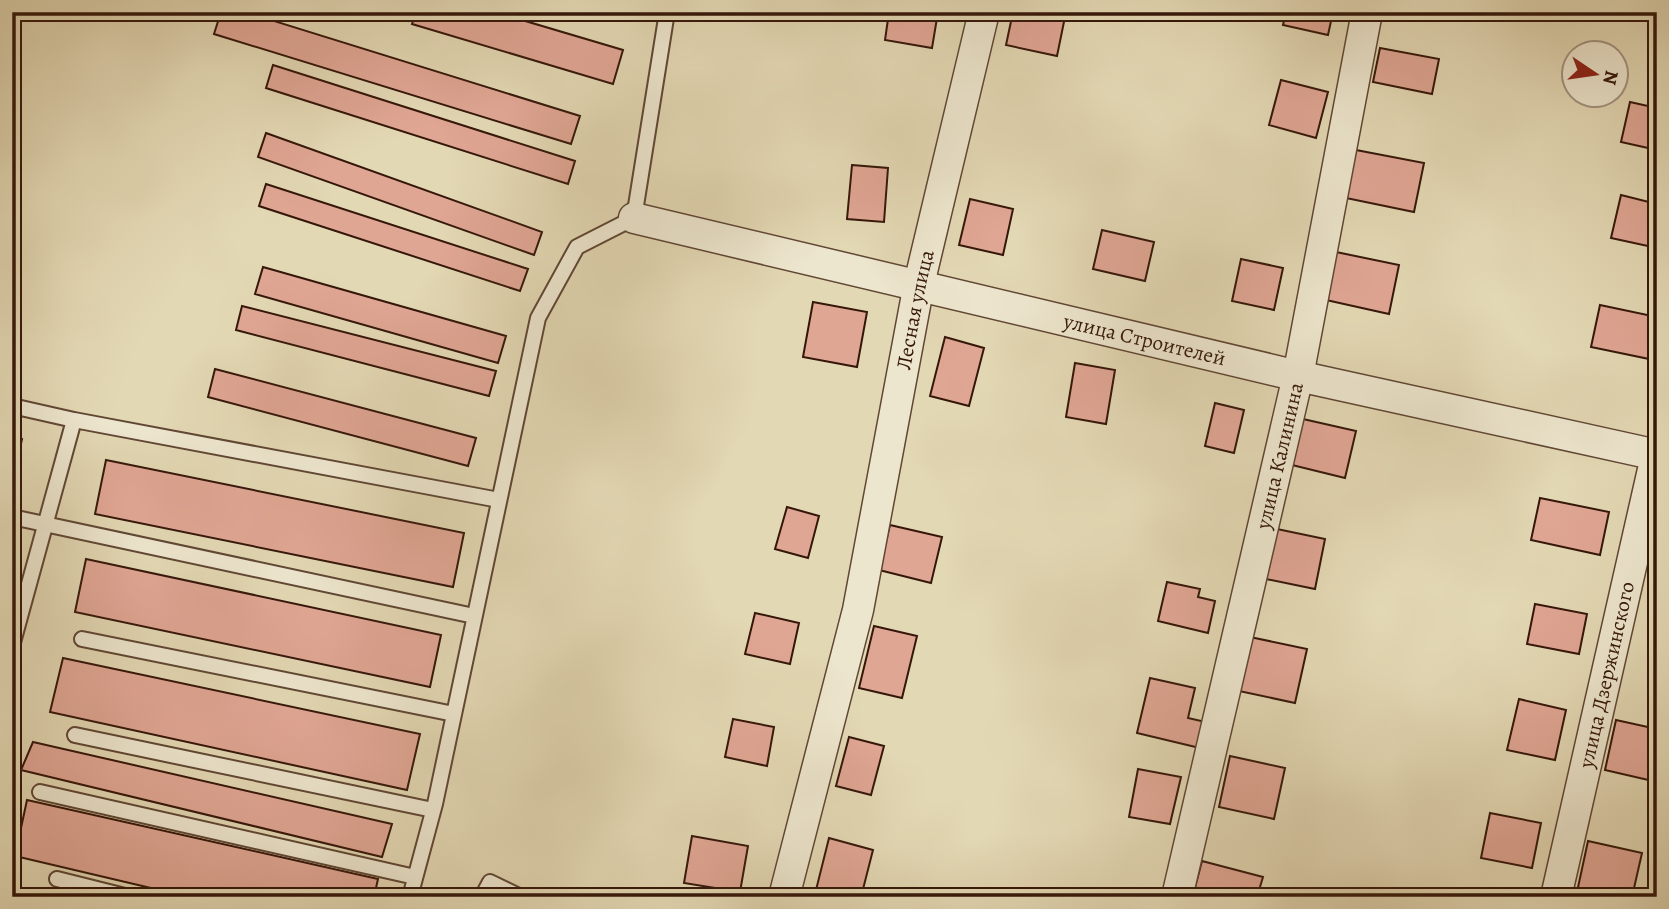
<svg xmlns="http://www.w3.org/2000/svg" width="1669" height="909" font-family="Alegreya,serif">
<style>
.building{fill:#e0a694;stroke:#35170a;stroke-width:2}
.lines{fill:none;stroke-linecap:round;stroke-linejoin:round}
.service-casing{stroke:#604734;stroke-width:18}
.minor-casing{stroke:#604734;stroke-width:33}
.service{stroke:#ede6ce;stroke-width:14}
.minor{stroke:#ede6ce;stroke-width:30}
.labels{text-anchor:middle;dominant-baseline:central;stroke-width:5;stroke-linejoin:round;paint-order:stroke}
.street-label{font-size:21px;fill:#35170a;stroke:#ede6ce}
</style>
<rect width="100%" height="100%" fill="#e3d8b4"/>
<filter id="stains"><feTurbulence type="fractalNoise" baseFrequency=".00286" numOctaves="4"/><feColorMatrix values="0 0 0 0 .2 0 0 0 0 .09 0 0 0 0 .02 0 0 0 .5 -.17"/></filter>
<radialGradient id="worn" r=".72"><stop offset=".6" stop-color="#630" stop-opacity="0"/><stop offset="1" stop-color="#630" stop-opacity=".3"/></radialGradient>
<path class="building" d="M221,12H245L580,116L571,144L214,34Z
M382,12H411L408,21Z
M416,12H495L623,50L613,84L412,24Z
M889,12H938L932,48L885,40Z
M1013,12H1066L1057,56L1006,45Z
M1286,12H1333L1328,35L1283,25Z
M1380,48L1439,59L1432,94L1373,82Z
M273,65L575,161L568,184L266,88Z
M1281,80L1328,92L1316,138L1269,125Z
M1630,102L1657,108V150L1621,142Z
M266,133L542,232L534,255L258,157Z
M1356,150L1424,163L1414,212L1346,198Z
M852,165L888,168L884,222L847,219Z
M266,184L528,269L520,291L259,206Z
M1621,195L1657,204V248L1611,238Z
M970,199L1013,209L1003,255L959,245Z
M1102,230L1154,242L1145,281L1093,269Z
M1336,252L1399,265L1389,314L1326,300Z
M1241,259L1283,268L1274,310L1232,301Z
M263,267L506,336L498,363L255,294Z
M813,302L867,312L857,367L803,357Z
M1600,305L1657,317V346L1654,360L1591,347Z
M242,306L496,371L489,396L236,330Z
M945,337L984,348L969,406L930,396Z
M1075,363L1115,370L1106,424L1066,417Z
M215,369L476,438L468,466L208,397Z
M1215,403L1244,410L1234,453L1205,446Z
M1303,419L1356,431L1345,478L1292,465Z
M12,437L22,439L12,485Z
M106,460L464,533L453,587L95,514Z
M1540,498L1609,512L1600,555L1531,540Z
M787,507L819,516L808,558L775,549Z
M890,525L942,537L931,583L879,570Z
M1277,529L1325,539L1315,589L1266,579Z
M86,559L441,635L430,687L75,612Z
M1167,582L1200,589L1198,597L1215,601L1208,633L1158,621Z
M1535,604L1587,614L1579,654L1527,644Z
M755,613L799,623L790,664L745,654Z
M874,626L917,636L902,698L859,688Z
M1250,637L1307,649L1295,703L1239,691Z
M63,658L420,734L407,790L50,712Z
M1150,678L1195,688L1188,718L1210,723L1204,749L1137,733Z
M1519,699L1566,710L1555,760L1507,750Z
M733,719L774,727L767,766L725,757Z
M1616,720L1657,729V782L1605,770Z
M849,737L884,746L871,795L836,786Z
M33,742L392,824L382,857L21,770Z
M1230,756L1285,768L1274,819L1219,807Z
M1138,769L1181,777L1170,824L1129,817Z
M27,800L378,879L374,897H189L15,856Z
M1490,813L1541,823L1532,868L1481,858Z
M692,836L748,846L740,892L684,883Z
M829,838L873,850L861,897H825L815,894Z
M1588,841L1642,853L1632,897H1599L1577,892Z
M1202,861L1263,877L1257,897L1193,895Z
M1096,891L1131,897H1095Z"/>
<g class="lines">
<defs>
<path id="service" d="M12,406L74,420L499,500
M12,517L474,616
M82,639L454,714
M12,646L74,420
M75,735L433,810
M40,792L415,877
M57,879L129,897
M410,897L435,804L538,318L577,247L634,218L667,12
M482,897L490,882L521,897"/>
<g id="minor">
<path id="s1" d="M634,218L1298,376L1657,455"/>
<path id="s2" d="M784,897L858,610L919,284L984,12"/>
<path id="s3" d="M1177,897L1298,376L1367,12"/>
<path id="s4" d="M1556,897L1657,452"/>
</g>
</defs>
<use href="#service" class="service-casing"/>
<use href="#minor" class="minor-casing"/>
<use href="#service" class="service"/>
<use href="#minor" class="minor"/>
</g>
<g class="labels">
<g class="street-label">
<text stroke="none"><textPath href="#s2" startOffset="602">Лесная улица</textPath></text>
<text stroke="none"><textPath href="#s1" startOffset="525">улица Строителей</textPath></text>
<text stroke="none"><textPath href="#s3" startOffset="453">улица Калинина</textPath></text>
<text stroke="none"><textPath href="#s4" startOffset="228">улица Дзержинского</textPath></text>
</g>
</g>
<rect width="1669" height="909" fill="none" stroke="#e3d8b4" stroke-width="42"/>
<rect x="14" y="14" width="1641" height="881" fill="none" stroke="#35170a" stroke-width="3.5"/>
<rect x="21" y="21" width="1627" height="867" fill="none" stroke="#35170a" stroke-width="2"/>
<g transform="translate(1595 74) rotate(103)"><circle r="33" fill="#ede6ce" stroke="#a39380" stroke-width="2"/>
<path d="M0-5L12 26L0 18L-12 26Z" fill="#8f2418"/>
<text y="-10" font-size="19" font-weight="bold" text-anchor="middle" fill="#35170a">N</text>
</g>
<rect width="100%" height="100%" filter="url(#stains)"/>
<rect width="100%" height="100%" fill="url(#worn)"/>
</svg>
